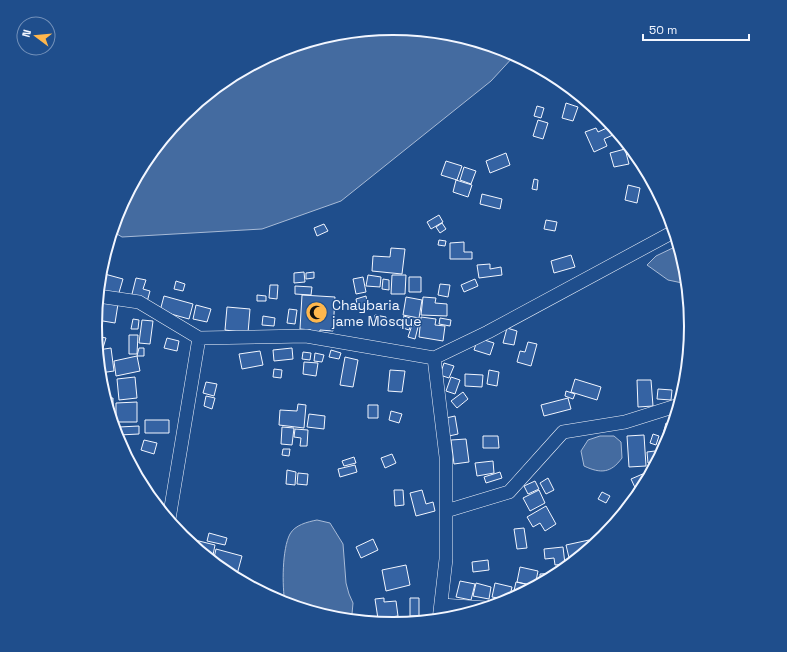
<svg xmlns="http://www.w3.org/2000/svg" width="787" height="652" font-family="'Space Grotesk',sans-serif">
<style>
.water{fill:#446ba0;stroke:#a8bbd7}
.building{fill:#3563a3;stroke:#f2f6ff}
.lines{fill:none;stroke-linecap:round;stroke-linejoin:round}
.minor-casing{stroke:#f2f6ff;stroke-width:14}
.minor{stroke:#1f4e8c;stroke-width:13}
.labels{text-anchor:middle;dominant-baseline:central;stroke-width:3;stroke-linejoin:round;paint-order:stroke}
.poi-label{font-size:14px;fill:#f2f6ff;stroke:#1f4e8c;text-anchor:start}
.rim{fill:none;stroke:#f2f6ff;stroke-width:2}
</style>
<rect width="100%" height="100%" fill="#1f4e8c"/>
<path class="water" d="M394,28L452,34L508,51L515,55L491,81L341,201L262,229L122,237L112,231C140,141 218,69 307,42C317,39 326,35 336,34C355,30 375,30 394,28Z
M679,245L686,268L687,284L668,280L647,265L656,256Z
M600,436H614L621,442L622,458C611,473 601,474 584,466L581,451L588,440Z
M317,520L330,523L343,544L346,583L349,594L353,603L352,614L335,618L285,603C282,586 282,549 290,534C295,525 307,522 317,520Z"/>
<path class="building" d="M566,103L578,107L573,121L562,118Z
M537,106L544,108L541,118L534,116Z
M538,120L548,123L543,139L533,136Z
M609,127L613,135L604,139L607,146L594,152L585,132L596,128L598,132Z
M625,149L629,164L614,167L610,153Z
M506,153L510,165L490,173L486,161Z
M446,161L462,166L457,180L441,175Z
M464,167L476,171L471,184L460,180Z
M534,179L538,180L537,190L532,189Z
M456,180L472,185L468,197L453,192Z
M628,185L640,188L637,203L625,200Z
M482,194L502,199L500,209L480,204Z
M439,215L443,222L431,229L427,222Z
M546,220L557,222L555,231L544,229Z
M442,223L446,229L440,233L436,227Z
M324,224L328,231L317,236L314,228Z
M439,240L446,241L445,246L438,245Z
M464,242V252H472V259H450V243Z
M391,248L405,249L402,274L372,271L373,256L390,257Z
M571,255L575,267L554,273L551,261Z
M490,264V269L501,267L502,275L479,278L477,265Z
M304,272L305,282L294,283V273Z
M314,272V278L306,279V273Z
M101,273L123,279L118,296L99,291Z
M368,275L381,277L380,287L366,286Z
M392,275H406L405,294H391Z
M363,277L366,292L356,294L353,279Z
M409,277H421V292H409Z
M136,278L146,280L143,289L150,291L147,302L131,298Z
M383,279L389,280V290L382,289Z
M475,279L478,286L464,292L461,285Z
M176,281L185,284L183,291L174,289Z
M440,284L450,285L448,297L438,295Z
M270,285H278L277,299L269,298Z
M295,286L312,287L311,295L295,294Z
M257,295L266,296V301H257Z
M302,295L335,297L333,331L320,330L319,335H311V330L300,329Z
M164,296L193,304L189,319L160,311Z
M366,296L368,307L358,309L356,299Z
M406,297L422,300L419,318L403,315Z
M423,297L436,298L435,303L447,304V316L421,315Z
M100,300L118,304L115,323L97,320Z
M196,305L211,309L207,322L193,319Z
M227,307L250,309L248,333L225,330Z
M289,309L297,310L295,324L287,323Z
M375,315L386,317L385,326L374,324Z
M263,316L275,318L274,326L262,325Z
M404,316L413,319L409,330L400,327Z
M421,317L436,319L435,325L445,326L443,341L419,337Z
M440,318L451,320L450,326L439,324Z
M133,319L139,320L138,329H131Z
M142,320L153,321L150,344L139,343Z
M412,325L418,327L415,339L408,337Z
M507,328L517,331L514,345L503,343Z
M129,335H138L137,354H129Z
M97,336L106,338L103,348L98,347Z
M167,338L179,341L177,351L164,348Z
M478,338L494,343L490,355L474,350Z
M528,342L537,344L531,366L517,362L520,351L525,352Z
M111,348L114,371L100,373L98,350Z
M139,348H144V356H137Z
M292,348L293,359L274,361L273,350Z
M331,350L341,353L339,359L329,357Z
M260,351L263,365L242,369L239,354Z
M303,352L311,353L310,360L302,359Z
M315,353L324,355L322,362L314,361Z
M137,356L140,371L116,376L114,361Z
M345,357L358,360L353,387L340,385Z
M304,362L318,363L316,376L303,374Z
M444,363L454,366L449,378L440,375Z
M274,369L282,370L281,378L273,377Z
M390,370L405,371L402,392L388,391Z
M489,370L499,372L497,386L487,384Z
M465,374L483,375L482,387L465,386Z
M135,377L137,398L119,400L117,379Z
M451,377L460,380L455,394L446,391Z
M575,379L601,387L597,400L571,392Z
M637,380H651L653,406L638,407Z
M206,382L217,384L214,396L203,393Z
M658,389L672,390L671,400L657,399Z
M566,391L575,394L573,399L565,396Z
M463,392L468,399L457,408L451,401Z
M206,396L215,398L212,409L204,406Z
M105,398H113V408H108Z
M568,398L571,409L544,416L541,405Z
M137,402V422H116V403Z
M298,404L306,405L304,428L279,425L280,410L297,411Z
M368,405H378V418H368Z
M391,411L402,414L399,423L389,420Z
M309,414L325,416L324,429L307,427Z
M455,416L458,434L449,436L446,418Z
M145,420H169V433H145Z
M666,423L673,426L667,443L661,441Z
M139,426V434L119,435V427Z
M282,427L294,428L292,445L281,444Z
M295,429L308,430L307,446H300L301,438L294,437Z
M653,434L659,436L656,445L650,443Z
M644,435L646,466L629,467L627,436Z
M483,436H498L499,448H483Z
M466,439L469,462L454,464L451,440Z
M144,440L157,443L154,454L141,450Z
M283,449H290L289,456L282,455Z
M663,450L657,462L648,463L647,452Z
M392,454L396,463L385,468L381,458Z
M354,457L356,463L344,466L342,461Z
M493,461L494,473L477,476L475,463Z
M355,465L357,472L340,477L338,469Z
M287,470L296,472L295,485L286,484Z
M500,472L502,478L486,483L484,477Z
M298,473L308,474L307,485L297,484Z
M645,473L648,479L641,492L638,494L631,479Z
M548,478L554,490L546,494L540,483Z
M535,481L539,489L528,494L524,486Z
M394,490H403L404,505L395,506Z
M422,490L426,504L433,502L435,511L416,516L410,493Z
M539,490L545,503L530,511L523,498Z
M602,492L610,496L606,503L598,499Z
M546,506L556,524L545,531L540,523L533,527L527,517Z
M524,528L527,548L517,549L514,529Z
M209,533L227,538L225,545L207,541Z
M373,539L378,550L361,558L356,547Z
M195,540L215,545L213,555L202,552L194,546Z
M589,540L591,548L574,561L570,562L566,545Z
M563,547L565,564L555,565L554,558L545,559L544,549Z
M216,549L242,556L236,578L213,562Z
M488,560L489,570L473,572L472,562Z
M406,565L410,585L386,591L382,570Z
M520,567L538,571L535,586L517,582Z
M558,573V574L540,584V574Z
M460,581L475,584L471,600L456,597Z
M516,582L530,585L529,590L512,599Z
M476,583L491,587L489,599L473,596Z
M495,583L512,587L509,600L492,597Z
M384,598V602L396,601L398,616L378,619L375,599Z
M410,598H419V616H410Z"/>
<g class="lines">
<defs>
<path id="minor" d="M98,296L139,302L199,338L306,336L434,358
M434,358L488,332L675,231
M434,358L446,457V559L439,620
M446,511L509,492L563,432L625,422L679,405
M169,519L199,338
M441,605L486,608"/>
</defs>
<use href="#minor" class="minor-casing"/>
<use href="#minor" class="minor"/>
</g>
<defs>
<symbol id="mosque-disc" viewBox="-11 -11 22 22"><circle r="9.5" fill="#ffb74d" stroke="#1f4e8c"/><path d="M3.5-4.9A6 6 0 1 0 3.5 4.9A5 5 0 1 1 3.5-4.9Z" fill="#111"/></symbol>
</defs>
<g fill-rule="evenodd">
<use href="#mosque-disc" x="304" y="300" width="25" height="25"/>
</g>
<g class="labels">
<g class="poi-label">
<text x="332" y="305">Chaybaria<tspan x="332" dy="16">jame Mosque</tspan></text>
</g>
</g>
<path d="M0 0H787V652H0ZM102 326a291 291 0 1 1 582 0a291 291 0 1 1-582 0Z" fill="#1f4e8c" fill-rule="evenodd"/>
<path class="rim" d="M102 326a291 291 0 1 1 582 0a291 291 0 1 1-582 0Z"/>
<g transform="translate(36 36) rotate(286)"><circle r="19" fill="#1f4e8c" stroke="#7391ba"/>
<path d="M0-3L7 15L0 10L-7 15Z" fill="#ffb74d"/>
<text y="-6" font-size="11" font-weight="bold" text-anchor="middle" fill="#f2f6ff">N</text>
</g>
<path d="M643 34v6h106v-6" fill="none" stroke="#f2f6ff" stroke-width="2"/>
<text x="649" y="34" font-size="12" fill="#f2f6ff" stroke="#1f4e8c" stroke-width="3" paint-order="stroke">50 m</text>
</svg>
